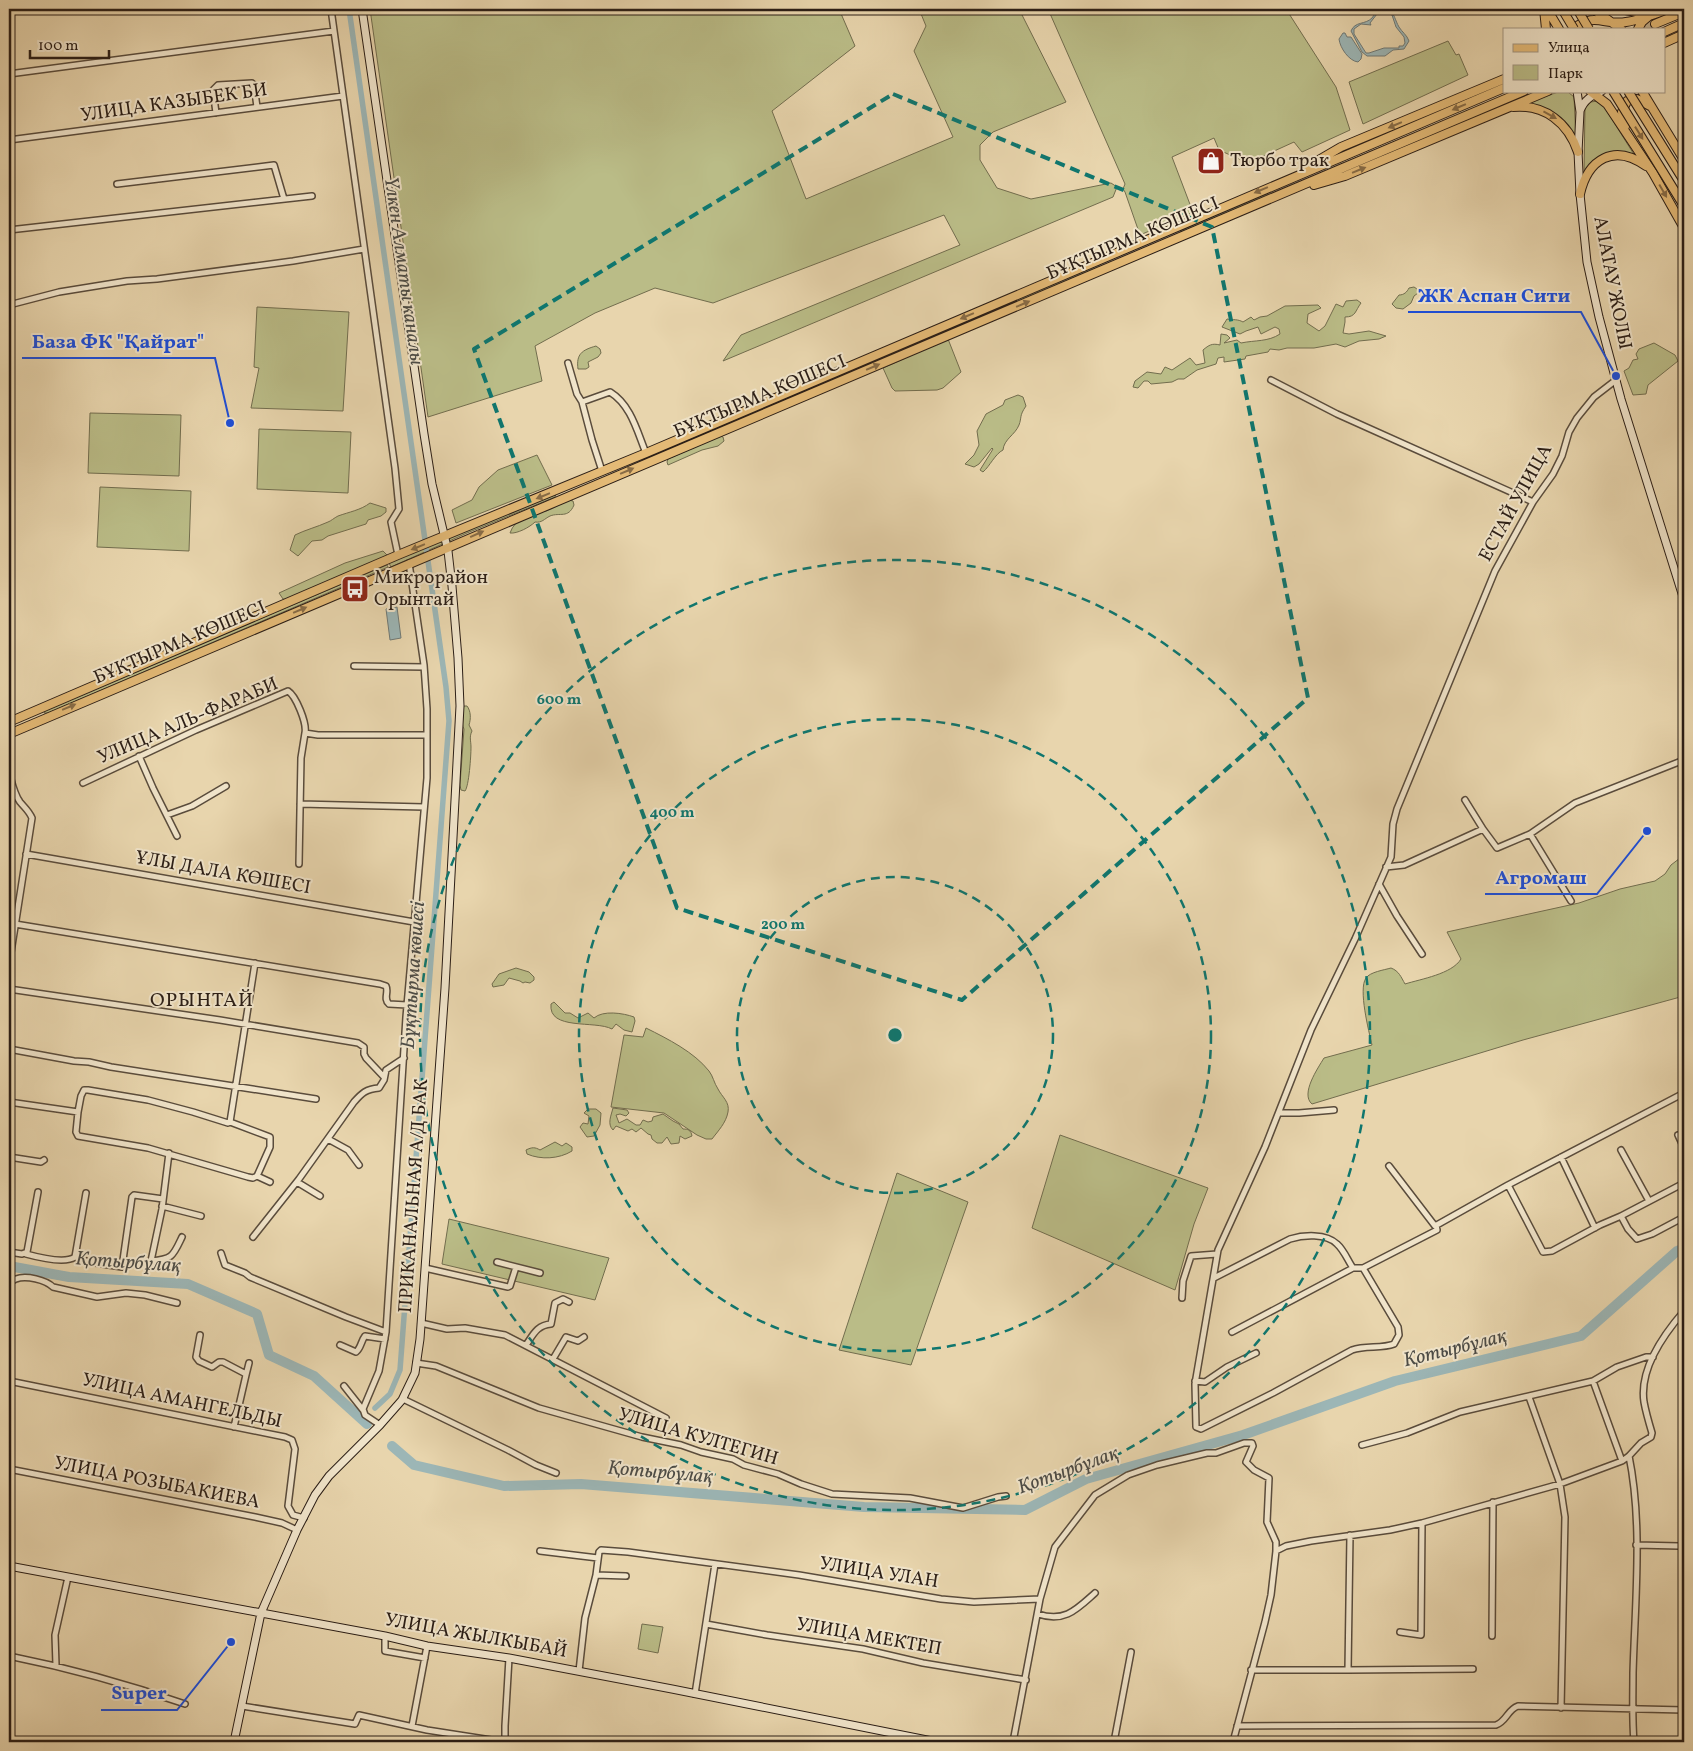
<svg xmlns="http://www.w3.org/2000/svg" width="1693" height="1751" font-family="Vollkorn,serif">
<style>
.green{fill:#babc87;stroke:#726d4e}
.water{fill:#9cb6b6;stroke:#6f7976;fill-rule:evenodd}
.lines{fill:none;stroke-linecap:round;stroke-linejoin:round}
.canal{stroke:#9cb6b6;stroke-width:5.5}
.river{stroke:#9cb6b6;stroke-width:10}
.primary-tunnel{stroke:#c2b08f;stroke-width:8;stroke-dasharray:8 4;stroke-linecap:butt}
.street-casing{stroke:#5a4c3c;stroke-width:8}
.secondary-casing{stroke:#2b1e16;stroke-width:9}
.primary-casing{stroke:#2b1e16;stroke-width:10}
.street{stroke:#f0e4ca;stroke-width:5}
.secondary{stroke:#f0e4ca;stroke-width:7}
.primary{stroke:#e4ba76;stroke-width:8}
.primary-bridge-casing{stroke:#2b1e16;stroke-width:10;stroke-linecap:butt}
.primary-bridge{stroke:#e4ba76;stroke-width:8}
.oneway{fill:#886c46}
.marked{fill:none;stroke:#0f766e;stroke-width:4;stroke-dasharray:10 6;stroke-linejoin:round}
.ring{fill:none;stroke:#0f766e;stroke-width:2.5;stroke-dasharray:9 6}
.labels{text-anchor:middle;dominant-baseline:central;stroke-width:4;stroke-linejoin:round;paint-order:stroke}
.street-label{font-size:19px;fill:#2b1e16;stroke:#f0e4ca}
.poi-label{font-size:19px;fill:#2b1e16;stroke:#f0e4ca;text-anchor:start}
.water-label{font-size:20px;font-style:italic;fill:#4d4c46;stroke:#f0e4ca}
.neighbourhood-label{font-size:20px;letter-spacing:1px;fill:#2b1e16;stroke:#f0e4ca}
.centre{fill:#0f766e;stroke:#f0e4ca;stroke-width:2.5}
.ring-label{font-size:15px;text-anchor:middle;font-weight:bold;fill:#0f766e;stroke:#f0e4ca;stroke-width:4;stroke-linejoin:round;paint-order:stroke}
.leader{fill:none;stroke:#1d4ed8;stroke-width:2}
.callout-dot{fill:#1d4ed8;stroke:#f0e4ca;stroke-width:2}
.callout-label{font-size:20px;text-anchor:middle;font-weight:bold;fill:#1d4ed8;stroke:#f0e4ca;stroke-width:4;stroke-linejoin:round;paint-order:stroke}
</style>
<rect width="100%" height="100%" fill="#e8d5ad"/>
<filter id="stains"><feTurbulence type="fractalNoise" baseFrequency=".004" numOctaves="4"/><feColorMatrix values="0 0 0 0 .2 0 0 0 0 .09 0 0 0 0 .02 0 0 0 .5 -.17"/></filter>
<radialGradient id="worn" r=".72"><stop offset=".6" stop-color="#630" stop-opacity="0"/><stop offset="1" stop-color="#630" stop-opacity=".3"/></radialGradient>
<path class="green" d="M370,9H839L855,46L772,111L806,199L953,137L914,51L926,26L919,9H1019L1066,102L993,132L980,145V160L997,188L1031,199L1111,183L1117,187L1113,197L723,361L741,335L960,245L944,215L713,303L655,288L595,313L535,346L542,381L428,417Z
M1048,9H1286L1336,87L1350,130L1302,152L1294,142L1248,163L1219,150L1214,138L1172,157L1191,207L1196,211L1140,235L1125,192L1123,189L1125,184Z
M1448,41L1456,55L1459,54L1468,75L1363,124L1349,82Z
M1561,91L1568,92L1574,97L1576,139L1568,126L1521,105Z
M1599,101L1603,105L1635,156C1609,146 1601,156 1584,174L1585,108L1590,102Z
M1266,192L1268,196L1182,232L1180,231Z
M1098,264L1100,267L1098,268L699,436L697,435Z
M1414,287L1417,289L1418,293L1414,296L1411,303L1403,309L1396,308L1392,304L1399,295C1404,295 1407,292 1409,288Z
M1357,300L1361,303C1355,311 1356,317 1345,317V322L1343,333L1349,334L1369,331L1386,336L1379,339L1359,341L1345,347L1336,344L1314,348H1287L1279,350L1270,349L1268,352L1246,356L1245,359L1224,362V357L1218,358L1216,364L1197,370L1184,379H1178L1172,382L1151,384L1148,381H1144L1138,388L1133,387L1135,381L1147,372L1161,374L1165,367L1172,370L1190,358L1196,365L1205,363L1203,350C1209,345 1212,343 1220,345L1221,334L1227,335L1230,338L1224,343L1237,340L1241,343C1255,340 1268,342 1280,334L1279,329L1275,327L1261,334L1258,327L1246,331L1240,334L1222,327L1227,319C1233,320 1238,319 1243,322L1251,317L1254,320L1260,317L1267,316L1285,306L1318,305L1321,308L1308,314L1307,323L1319,331L1325,326L1336,304L1343,307L1346,301Z
M257,307L349,312L343,411L251,408L259,368L254,367Z
M948,339L961,372L943,388L937,390L895,391L892,388L883,368Z
M1654,343L1675,355L1678,361L1648,385L1646,394L1633,395L1624,371L1629,368L1633,360L1638,359L1636,354L1639,349Z
M596,346L600,349L601,353L598,357L588,362L589,367L586,369H578C576,354 582,350 596,346Z
M1018,395L1023,397L1026,406C1019,416 1022,417 1019,425C1015,435 1004,439 1003,450C995,454 990,466 983,472L980,470L993,449L992,448L979,464L974,467L965,464L974,455L979,445L977,431L986,414L1003,405L1005,400Z
M90,413L181,415L179,476L88,473Z
M259,429L351,432L348,493L257,489Z
M720,436L723,437L724,441L718,446L702,450L668,465L667,462L668,459Z
M537,455L552,485L456,523L452,510L472,500L479,487L498,470Z
M100,487L191,491L189,551L97,547Z
M556,494L555,497L467,533L391,567L389,563L466,530Z
M568,500L573,501L574,505C568,519 560,512 550,516C544,519 542,523 535,522C530,527 517,534 510,533C515,518 531,514 546,511C553,509 561,503 568,500Z
M370,503L386,508V512L381,516L368,520L366,524L328,536L322,540L312,541L298,556L290,550L295,535C305,530 317,527 328,522C331,521 334,518 338,516C349,512 361,510 370,503Z
M383,551L387,555L383,559L288,600L283,599L279,593L345,563Z
M387,565L388,567L48,713H44L46,709Z
M464,706H467C471,711 471,719 469,725L472,731C469,737 471,741 471,747C471,756 469,786 465,791L461,790L460,785L464,729C460,722 465,715 463,710Z
M1684,855V996L1523,1040L1312,1104C1300,1094 1318,1068 1324,1058L1372,1045C1369,1032 1358,989 1366,978C1370,972 1384,970 1391,968C1399,971 1401,977 1405,984C1421,979 1452,974 1461,959L1447,932L1579,903L1620,889L1655,881L1665,874L1671,865Z
M516,968L529,972L534,977V980L530,983L525,982L523,983L520,981L509,978L504,985L493,987L492,984L499,974Z
M554,1002L565,1013H570L578,1018L588,1013L594,1018C603,1010 623,1013 634,1017L635,1021L632,1032L624,1030L616,1024L612,1029C595,1020 548,1031 551,1004Z
M646,1028C668,1039 694,1052 709,1071C713,1076 714,1083 718,1089C722,1097 730,1102 728,1112C726,1123 718,1131 712,1139H706L697,1135L664,1113L611,1107L624,1035L643,1037Z
M613,1108L627,1110L629,1113L626,1116L620,1114L616,1115L619,1123L627,1119L636,1125H640L643,1120L648,1122L652,1121L653,1117L663,1114L673,1121L679,1124L683,1129C688,1129 691,1130 692,1136L685,1139L680,1136L679,1143L671,1144L667,1137L662,1143H657L652,1139L651,1135L648,1134L641,1128L636,1132L632,1129L628,1131L616,1126L613,1130C607,1124 611,1116 613,1108Z
M588,1109H596L601,1113L600,1125L594,1136L587,1137L580,1127L583,1123L588,1124L589,1116L584,1113Z
M1060,1135L1208,1188L1194,1224L1175,1290L1032,1228Z
M555,1142L562,1146L566,1143L572,1147V1151C559,1159 541,1160 527,1154L526,1150C532,1147 535,1147 540,1150Z
M897,1173L968,1202L911,1365L839,1350Z
M449,1219L609,1258L595,1300L442,1264Z
M642,1624L663,1627L658,1653L638,1649Z"/>
<path class="water" d="M1380,9H1389C1395,15 1395,20 1399,27C1402,32 1407,35 1409,41L1404,49L1393,50L1385,56H1367L1362,52L1351,31C1355,21 1365,25 1372,18C1375,14 1376,11 1380,9ZM1383,12H1387L1392,15L1396,27L1404,37L1405,43L1403,46H1399V48H1384L1369,53H1366L1354,34V29L1361,24L1371,25L1370,23L1377,14Z
M1343,33H1345L1347,37H1351L1362,54L1361,59L1358,62C1349,61 1340,48 1339,39Z
M397,607L401,638L390,640L386,609Z"/>
<g class="lines">
<path class="canal" d="M349,9L446,687L449,721L400,1370L390,1394L375,1408"/>
<path class="river" d="M9,1266L69,1277L188,1284L257,1314L269,1355L314,1376L367,1424
M392,1446L414,1465L504,1486L581,1484L864,1507L1025,1510L1086,1479L1243,1435L1395,1381L1581,1336L1677,1251L1684,1248"/>
<path class="primary-tunnel" d="M1644,29L1655,24"/>
<defs>
<path id="street" d="M331,9L395,468L399,509L391,522L398,555
M9,74L334,31
M216,113L213,90L218,85L252,83L254,85L257,107
M9,140L343,96
M117,184L274,165L284,199
M9,230L312,196
M9,305L59,292L127,281L157,279L293,261L364,249
M568,363L577,394L582,402L610,392C631,405 637,431 646,453
M1271,380L1337,414L1533,502
M582,402L592,440L602,471
M354,666L424,667
M139,756L153,788L177,836
M9,772C12,783 14,794 20,802C25,808 29,811 32,818L9,965
M83,783L196,730L288,691C296,696 307,723 305,733L318,735H427
M1465,800L1483,829
M300,804L424,807
M167,815L192,806L226,786
M1530,834L1571,901
M26,854L414,922
M299,864L301,758L305,733
M1386,867L1404,865L1483,829L1497,848L1530,834L1575,803L1684,760
M1379,884L1397,916L1422,954
M15,924L380,984L386,986C389,992 383,999 389,1004L407,1005
M9,989L220,1020L358,1043L364,1047V1054L366,1058L384,1077
M9,1049L74,1061L89,1062L111,1067L316,1099
M9,1102L78,1112L81,1096L84,1090H88L148,1100L193,1112L228,1123L230,1122L270,1137V1147L257,1176
M78,1112L76,1132L78,1136L148,1148L248,1177L253,1178L257,1176L270,1182
M1279,1113H1299L1334,1110
M230,1122L255,963
M1678,1135L1684,1148
M328,1139L348,1150L359,1165
M1621,1150L1649,1201
M169,1153L162,1209L151,1261C173,1259 173,1256 182,1237
M9,1157L41,1162L44,1160
M1561,1157L1595,1228
M1389,1166L1435,1226L1508,1185L1543,1252L1552,1251L1600,1225L1621,1216L1628,1229L1637,1239L1652,1234L1684,1217
M297,1182L320,1196
M1508,1185L1684,1093
M162,1206L201,1216
M1621,1216L1684,1183
M1436,1225L1437,1230L1363,1268L1398,1327L1399,1335L1394,1344C1381,1349 1366,1345 1352,1350L1273,1393L1201,1429L1196,1427L1195,1384L1218,1250L1265,1147L1311,1030L1355,939L1391,857L1393,824L1397,809L1495,571L1533,502L1553,474L1562,456L1569,432L1577,418L1594,397L1616,380
M253,1237L299,1179L354,1102C362,1093 366,1089 379,1088L384,1080L386,1070L404,1058
M9,1252L22,1254L27,1252L38,1192
M221,1253L225,1265L245,1273L250,1277L346,1317L386,1332
M26,1254C37,1257 65,1264 75,1257L86,1193
M75,1257L89,1262L122,1267L132,1197L134,1195L163,1199
M497,1262L540,1273
M425,1268L508,1287L510,1286L516,1267
M1214,1278L1290,1239C1303,1235 1326,1233 1337,1244C1344,1250 1348,1261 1353,1268
M9,1284C11,1282 13,1280 16,1279C26,1275 46,1280 53,1287L97,1297L126,1293L145,1295L177,1303
M1182,1298L1183,1281L1191,1256L1217,1254
M421,1323L447,1329L465,1328L505,1335L666,1418
M1232,1332L1353,1268H1363
M200,1335L196,1357L199,1361L212,1367L219,1362H223L244,1373L246,1375L234,1427
M340,1345L356,1352C361,1348 361,1341 365,1336L385,1339
M526,1345C533,1335 537,1325 551,1324L555,1303L563,1299L569,1302
M553,1359L566,1337L578,1341L584,1337
M416,1363L436,1366L539,1408L642,1437L681,1445L701,1452L733,1459L744,1465L778,1474L801,1484L832,1494L910,1498L963,1508L998,1497L1006,1496
M246,1375L249,1363
M9,1381L285,1437L292,1440L295,1449L288,1506L293,1515L304,1518
M1195,1381L1205,1382L1227,1367L1256,1353
M1593,1381L1622,1461
M344,1386L363,1410
M1529,1397L1560,1484L1565,1517L1561,1708
M403,1399L508,1450L536,1465L556,1473
M380,1425L365,1415L363,1409L379,1371L386,1332L406,1017L427,778V709L424,665L409,563
M1362,1445L1407,1433L1460,1412L1593,1381L1617,1367L1646,1357H1653
M1629,1456C1643,1524 1635,1603 1633,1673C1633,1696 1632,1719 1634,1742
M9,1469L255,1517L282,1523L297,1530
M1350,1535L1348,1670L1473,1669
M1636,1545L1679,1546L1684,1548
M540,1551L598,1558
M1276,1551L1286,1546L1311,1541L1390,1530L1422,1523L1560,1484L1622,1461L1629,1456L1641,1443L1651,1437L1652,1433C1649,1423 1646,1413 1644,1402C1639,1369 1664,1334 1684,1311
M596,1575L599,1552L601,1550L628,1552L799,1575L941,1599L974,1602L1040,1599
M1038,1614C1065,1623 1077,1609 1095,1593
M706,1624L767,1635L863,1649L923,1663L1026,1680
M1400,1632L1421,1635L1422,1523
M385,1636V1651L425,1658
M1492,1636L1493,1502
M9,1656C69,1668 127,1684 185,1704
M56,1665L55,1635L68,1577
M1251,1670H1348
M579,1671L585,1618L596,1575L626,1576
M695,1694L715,1564
M242,1706L355,1724L359,1715L427,1730L504,1742
M412,1726L427,1646
M1237,1726L1496,1725C1507,1721 1507,1710 1518,1706L1684,1710
M505,1742V1726L509,1658
M1013,1742L1040,1599L1055,1547L1095,1495L1128,1475L1157,1465L1207,1453H1216L1244,1443H1252L1253,1446L1246,1462L1254,1470L1269,1478L1267,1522L1276,1542V1551L1271,1595L1265,1622L1233,1742
M1114,1742L1131,1652"/>
<path id="secondary" d="M1577,91L1580,112L1578,152L1580,194L1587,262L1599,317L1621,399L1684,600
M1580,111C1584,100 1591,96 1602,91
M9,1566L385,1636L427,1646L509,1658L672,1689L937,1742
M234,1742L261,1613L297,1530L315,1495L329,1476L380,1425L402,1400L415,1373L420,1339L445,988L460,706L458,658L452,586L448,551L432,484L424,434L362,9"/>
<path id="primary" d="M1544,9L1546,29
M1547,9L1559,29
M1593,9L1621,29
M1619,9L1637,12H1652
M1655,24L1684,12
M1573,29C1595,11 1604,26 1626,22C1640,20 1655,14 1668,9
M1638,29L1642,22L1648,17
M1664,32L1684,23
M1664,43L1684,34
M1590,91L1607,104L1653,173L1684,228
M1642,91L1684,160
M1513,107C1545,104 1568,123 1578,152
M1625,126L1622,112L1627,101L1637,99L1650,106
M1305,168L1341,147L1504,79
M1314,185L1345,176L1548,91
M1580,194C1588,159 1614,143 1646,166
M9,722L398,555L646,453L1504,88
M9,734L1524,91"/>
</defs>
<use href="#street" class="street-casing"/>
<use href="#secondary" class="secondary-casing"/>
<use href="#primary" class="primary-casing"/>
<use href="#street" class="street"/>
<use href="#secondary" class="secondary"/>
<use href="#primary" class="primary"/>
<defs>
<path id="primary-bridge" d="M1562,9L1574,29
M1577,9L1589,29
M1613,91L1684,206
M1628,91L1684,181"/>
</defs>
<use href="#primary-bridge" class="primary-bridge-casing"/>
<use href="#primary-bridge" class="primary-bridge"/>
</g>
<defs><path id="oneway-solid" d="M-6-.8H1V-3.2L6.5 0L1 3.2V.8H-6Z" transform="scale(1.25)"/></defs>
<g class="oneway">
<use href="#oneway-solid" transform="translate(1459 107) rotate(157)"/>
<use href="#oneway-solid" transform="translate(1550 115) rotate(29)"/>
<use href="#oneway-solid" transform="translate(1395 125) rotate(157)"/>
<use href="#oneway-solid" transform="translate(1639 133) rotate(58)"/>
<use href="#oneway-solid" transform="translate(1359 170) rotate(-22)"/>
<use href="#oneway-solid" transform="translate(1261 190) rotate(157)"/>
<use href="#oneway-solid" transform="translate(1663 191) rotate(60)"/>
<use href="#oneway-solid" transform="translate(1023 304) rotate(-23)"/>
<use href="#oneway-solid" transform="translate(967 316) rotate(157)"/>
<use href="#oneway-solid" transform="translate(873 367) rotate(-23)"/>
<use href="#oneway-solid" transform="translate(627 471) rotate(-23)"/>
<use href="#oneway-solid" transform="translate(543 496) rotate(158)"/>
<use href="#oneway-solid" transform="translate(477 534) rotate(-24)"/>
<use href="#oneway-solid" transform="translate(418 547) rotate(158)"/>
<use href="#oneway-solid" transform="translate(300 610) rotate(-23)"/>
<use href="#oneway-solid" transform="translate(69 707) rotate(-23)"/>
</g>
<path class="marked" d="M893,94L1212,227L1308,698L962,1000L677,908L474,349Z"/>
<g class="ring">
<circle cx="895" cy="1035" r="158"/>
<circle cx="895" cy="1035" r="316"/>
<circle cx="895" cy="1035" r="475"/>
</g>
<defs>
<symbol id="shop-square" viewBox="-11 -11 22 22"><rect x="-9" y="-9" width="18" height="18" rx="4" fill="#8f2418" stroke="#f0e4ca"/><path d="M-5-2.5h2.3a2.7 3.5 0 0 1 5.4 0H5L5.5 6h-11ZM-1.5-2.5h3a1.5 2.3 0 0 0-3 0Z" fill="#fff"/></symbol>
<symbol id="bus-square" viewBox="-11 -11 22 22"><rect x="-9" y="-9" width="18" height="18" rx="4" fill="#8f2418" stroke="#f0e4ca"/><path d="M-5-6H5V4H4V6H2V4H-2V6H-4V4H-5ZM-3.5-4V0h7V-4ZM-3.5 1.2v1.5H-2V1.2ZM2 1.2v1.5H3.5V1.2Z" fill="#fff"/></symbol>
</defs>
<g fill-rule="evenodd">
<use href="#shop-square" x="1195" y="145" width="32" height="32"/>
<use href="#bus-square" x="339" y="573" width="32" height="32"/>
</g>
<g class="labels">
<g class="street-label">
<text transform="translate(174 103) rotate(-8)">УЛИЦА КАЗЫБЕК БИ</text>
<text transform="translate(1133 239) rotate(-23)">БҰҚТЫРМА КӨШЕСІ</text>
<text transform="translate(1612 283) rotate(79)">АЛАТАУ ЖОЛЫ</text>
<text transform="translate(760 397) rotate(-23)">БҰҚТЫРМА КӨШЕСІ</text>
<text transform="translate(1516 503) rotate(-61)">ЕСТАЙ УЛИЦА</text>
<text transform="translate(180 643) rotate(-23)">БҰҚТЫРМА КӨШЕСІ</text>
<text transform="translate(188 721) rotate(-23)">УЛИЦА АЛЬ-ФАРАБИ</text>
<text transform="translate(223 873) rotate(10)">ҰЛЫ ДАЛА КӨШЕСІ</text>
<text transform="translate(414 1196) rotate(-86)">ПРИКАНАЛЬНАЯ А/Д БАК</text>
<text transform="translate(182 1401) rotate(12)">УЛИЦА АМАНГЕЛЬДЫ</text>
<text transform="translate(698 1437) rotate(16)">УЛИЦА КУЛТЕГИН</text>
<text transform="translate(157 1483) rotate(11)">УЛИЦА РОЗЫБАКИЕВА</text>
<text transform="translate(879 1573) rotate(9)">УЛИЦА УЛАН</text>
<text transform="translate(476 1636) rotate(10)">УЛИЦА ЖЫЛКЫБАЙ</text>
<text transform="translate(869 1637) rotate(10)">УЛИЦА МЕКТЕП</text>
</g>
<g class="poi-label">
<text x="1230" y="161">Тюрбо трак</text>
<text x="374" y="578">Микрорайон<tspan x="374" dy="22">Орынтай</tspan></text>
</g>
<g class="water-label">
<text transform="translate(403 271) rotate(82)">Үлкен Алматы каналы</text>
<text transform="translate(414 975) rotate(-86)">Бұқтырма көшесі</text>
<text transform="translate(128 1263) rotate(4)">Қотырбұлақ</text>
<text transform="translate(1455 1349) rotate(-14)">Қотырбұлақ</text>
<text transform="translate(1068 1471) rotate(-20)">Қотырбұлақ</text>
<text transform="translate(660 1473) rotate(5)">Қотырбұлақ</text>
</g>
<g class="neighbourhood-label">
<text x="202" y="1001">ОРЫНТАЙ</text>
</g>
</g>
<circle cx="895" cy="1035" r="8" class="centre"/>
<g class="ring-label">
<text x="559" y="704">600 m</text>
<text x="672" y="817">400 m</text>
<text x="783" y="929">200 m</text>
</g>
<path class="leader" d="M1616 376L1581 312H1408M230 423L215 358H22M1647 831L1597 894H1485M231 1642L177 1710H101"/>
<g class="callout-dot">
<circle cx="1616" cy="376" r="5"/>
<circle cx="230" cy="423" r="5"/>
<circle cx="1647" cy="831" r="5"/>
<circle cx="231" cy="1642" r="5"/>
</g>
<g class="callout-label">
<text x="1494" y="302">ЖК Аспан Сити</text>
<text x="118" y="348">База ФК "Қайрат"</text>
<text x="1541" y="884">Агромаш</text>
<text x="139" y="1699">Super</text>
</g>
<rect width="1693" height="1751" fill="none" stroke="#e8d5ad" stroke-width="30"/>
<rect x="10" y="10" width="1673" height="1731" fill="none" stroke="#2b1e16" stroke-width="2.5"/>
<rect x="15" y="15" width="1663" height="1721" fill="none" stroke="#2b1e16"/>
<rect x="1503" y="28" width="162" height="65" fill="#f0e4ca" stroke="#a19582"/>
<rect x="1513" y="44" width="25" height="8" fill="#e4ba76" stroke="#a19582"/>
<text x="1548" y="52" font-size="15" fill="#2b1e16">Улица</text>
<rect x="1513" y="65" width="25" height="15" fill="#babc87" stroke="#a19582"/>
<text x="1548" y="78" font-size="15" fill="#2b1e16">Парк</text>
<path d="M30 50v8h79v-8" fill="none" stroke="#2b1e16" stroke-width="2.5"/>
<text x="38" y="50" font-size="15" fill="#2b1e16" stroke="#f0e4ca" stroke-width="4" paint-order="stroke">100 m</text>
<rect width="100%" height="100%" filter="url(#stains)"/>
<rect width="100%" height="100%" fill="url(#worn)"/>
</svg>
